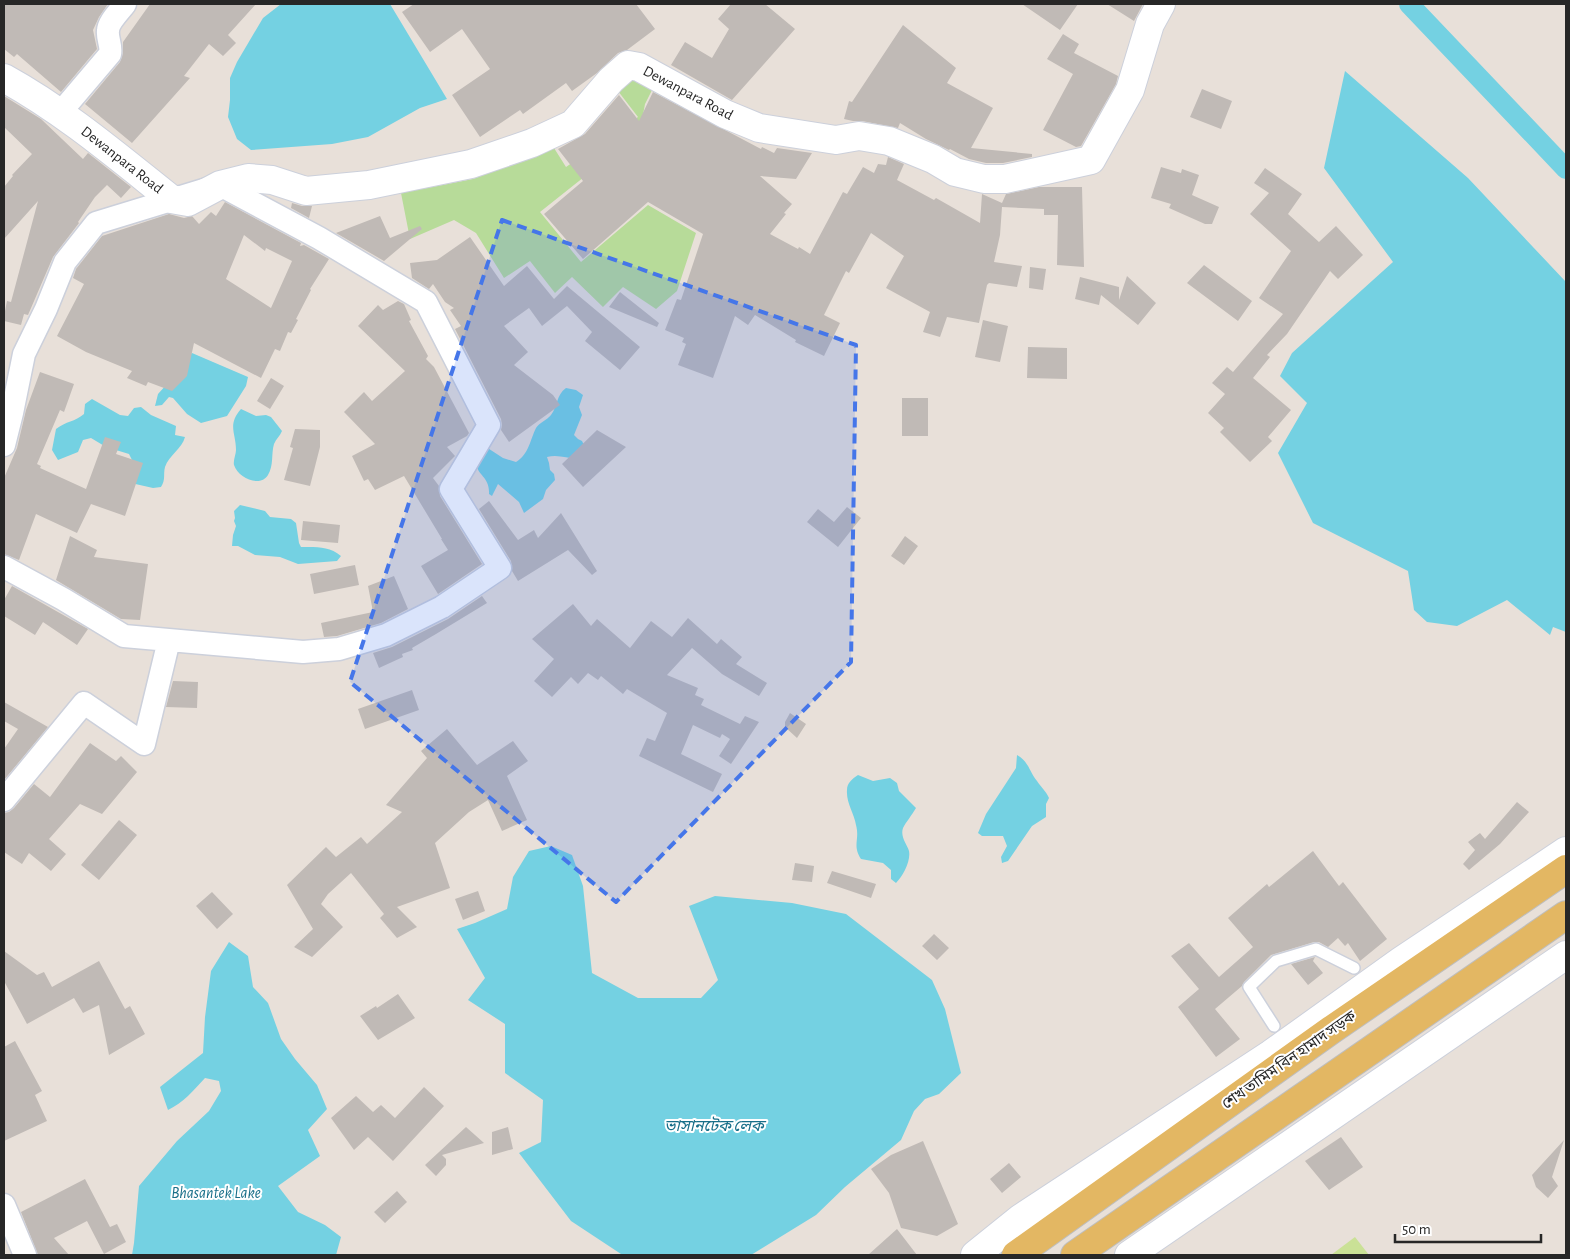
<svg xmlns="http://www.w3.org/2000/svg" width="1570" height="1259" font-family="'Alegreya Sans','Noto Sans Bengali',sans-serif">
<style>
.green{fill:#b7db99}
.pitch{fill:#cae196}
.water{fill:#74d1e2}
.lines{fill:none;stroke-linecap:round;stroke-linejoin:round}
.canal{stroke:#74d1e2;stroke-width:20}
.building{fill:#c0bab6;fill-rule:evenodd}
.lane-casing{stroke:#ccd0db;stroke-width:14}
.street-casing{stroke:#ccd0db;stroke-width:25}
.secondary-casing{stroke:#ccd0db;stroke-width:30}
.primary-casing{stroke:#bebebe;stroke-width:30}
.lane{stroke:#fff;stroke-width:11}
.street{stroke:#fff;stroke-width:22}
.secondary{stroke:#fff;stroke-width:28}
.primary{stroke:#e3b763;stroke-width:28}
.marked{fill:#4576e9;fill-opacity:0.2;stroke:#4576e9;stroke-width:4;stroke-dasharray:10 6;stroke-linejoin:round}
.labels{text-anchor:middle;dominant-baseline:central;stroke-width:4;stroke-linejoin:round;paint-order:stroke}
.street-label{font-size:15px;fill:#272727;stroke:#fff}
.water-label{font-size:16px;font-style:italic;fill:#186f89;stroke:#fff}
</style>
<rect width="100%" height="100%" fill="#e8e0d9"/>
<path class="green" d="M631,79L652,90L645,104L642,120L618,150L540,212L581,262L648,205L696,233L677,291L656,309L623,287L603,307L572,277L555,293L530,261L504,278L476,233L454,220L410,239L401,193L473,179L554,148L566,167L638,117L618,91Z"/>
<path class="pitch" d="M1355,1237L1369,1255H1331Z"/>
<path class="water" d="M281,4H390L447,99L420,108L368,137L332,144L251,150L237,139L228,117L230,100V78L237,62L263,18Z
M1345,71L1468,178L1566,282V632L1553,627L1550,635L1507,600L1457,626L1427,622L1414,610L1408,571L1313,523L1278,453L1307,403L1280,376L1292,353L1393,262L1324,168Z
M192,353L248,377L246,386L227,416L201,423L187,414L173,398L169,397L162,405L155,406L158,394L167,384L182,362Z
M566,388L576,390L583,395L579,407L582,415L574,435L578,439L582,441L586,449L577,459C567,458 557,454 547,457L549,463L550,470L554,474L555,480L546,490L543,499L524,513L519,502L498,484L492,496L489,494C490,477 477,475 477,465C477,459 481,451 483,445L503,458L516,462C529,454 530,440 536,428C539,423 547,420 551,415C558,406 556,395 566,388Z
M92,399L120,415L128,416L134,408L141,407L151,415L176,426L175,435L185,437C182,449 169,455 165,467C163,475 166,479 161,487L153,488L131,483L133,462L129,454L106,447L91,438L83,440L78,452L58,460L52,450L56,429C66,421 75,422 84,414L85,404Z
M241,409L256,416L266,415L271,417L282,431C280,436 276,439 274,444C271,454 274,465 268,475C260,488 238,478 234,465C233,461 236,454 236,450C236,433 227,425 241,409Z
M240,505L265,511L270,517L291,519L296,523L299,543L301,547C317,547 329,546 341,556L337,561L298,564L280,557L255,555L238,546H232L233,535L236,526L234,521L235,518L234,511Z
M1017,755C1029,762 1029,771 1037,781C1041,787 1046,791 1049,798L1046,804V817L1032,826L1008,861L1002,863L1001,857L1007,846L1003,836H982L978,833L986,814L1016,768Z
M858,775L873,781L890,778L897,783L899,791L916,808C912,815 906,822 903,828C900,837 907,844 909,851C911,861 903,876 896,883L891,879V870L883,863L861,859C852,845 860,840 856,825C854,813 846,803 847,790C847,783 852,779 858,775Z
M551,846L572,855L583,886L592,973L638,998H701L718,980L689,906L715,896L792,903L846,914L932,980L945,1009L961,1073L939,1094L925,1099L914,1111L901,1140L845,1187L816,1215L751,1255H624L621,1254L571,1221L519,1153L541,1142L543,1100L505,1073V1024L468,1000L485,978L457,929L475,923L507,909L513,877L529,851Z
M229,942L248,956L253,987L268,1003L281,1039L295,1059L317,1085L327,1109L308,1130L320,1156L278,1186L298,1212L325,1225L341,1237L336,1255H132L134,1243L139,1186L177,1141L209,1111L221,1091L219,1081L205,1078C194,1090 183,1103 168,1110L160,1087L203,1053L205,1017L211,971Z"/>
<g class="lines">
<path class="canal" d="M1409,4L1566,169"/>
</g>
<path class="building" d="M4,4H108L99,17L93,30L97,49L61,92L17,54L14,57L4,49Z
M150,4H256L228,35L236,43L223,56L209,44L184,76L190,78L132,143L85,104L120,62L123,53V42Z
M414,4H636L655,29L627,50L618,53L597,73L572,91L566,83L523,114L520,110L480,137L452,95L490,69L462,29L430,52L402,12Z
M731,4H765L795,29L732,100L671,65L685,42L712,58L729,29L718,19Z
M1022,4H1078L1060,30Z
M1107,4H1143L1134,21Z
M903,25L956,68L947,83L993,108L971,148L1032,154V157L1003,163H986L969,159L950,149L949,150L926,139L900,123L898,128L862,121H853L844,119L849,101L852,102Z
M1063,34L1079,44L1074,53L1118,76L1116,84L1081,146L1076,147L1043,130L1073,74L1047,59Z
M1202,89L1232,101L1221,129L1190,117Z
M653,92L761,149L762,147L774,153L777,148L812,153L796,179L760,176L792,204L784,213L786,214L770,234L798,249L799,247L810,254L843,192L847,194L863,167L874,173L878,164L886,165L888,157L904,164L897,180L934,200L936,198L980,223L982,194L1002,203L1006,194L1039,187H1082L1084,267L1057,265L1058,215H1044V209L1002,207L1000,235L994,262L1022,266L1017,287L989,283L987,285L979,323L947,317L940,337L923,332L930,312L886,288L904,256L871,233L849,273L846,271L824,315L840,323L824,356L795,342L796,340L755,315L748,325L735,316L713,378L678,365L686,344L682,342L684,338L665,330L677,299L681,300L703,234L648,202L583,259L544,214L583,181L558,149L585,134L619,95L639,121Z
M4,96L41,119L83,159L88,153L131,187L121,198L107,185L95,197L78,222L79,223L53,257L28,315L24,314L21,325L4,321V316L7,301L11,302L38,201L4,239V187L13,176L12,175L32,154L4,127Z
M1161,167L1181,173L1182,169L1199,175L1192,195L1219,207L1212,224H1205L1169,208L1171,204L1151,198Z
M1265,168L1302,194L1288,214L1319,242L1336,226L1363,255L1338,279L1330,271L1287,334L1267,355L1270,357L1253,378L1291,410L1268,437L1272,441L1250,462L1220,432L1224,428L1208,413L1225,394L1212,383L1227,367L1233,372L1283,314L1259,298L1291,251L1250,214L1269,193L1254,183Z
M225,202L301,243L300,246L304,245L329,259L310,289L311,290L296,319L298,320L291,333L288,332L280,351L275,349L261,378L194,343L187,376L172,391L148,382L146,386L127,378L132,371L86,352L57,336L84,284L73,278L76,269L102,236L169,214L184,218L192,216L199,224L211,212L216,216ZM244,235L265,251L266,248L292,261L271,308L226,279Z
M292,203L302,206H312L309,218L291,208Z
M380,216L390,238L420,226L422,229L384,261L336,233Z
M470,237L504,286L527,266L554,299L567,286L640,347L620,370L585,341L592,332L567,306L542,326L529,308L504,326L528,352L514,365L553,395L560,405L509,442L501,430L502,425L501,419L455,329L461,326L450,310L454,308L445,302L433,284L429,289L412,278L410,263L437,260Z
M1204,265L1252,301L1238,321L1187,283Z
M1030,267L1046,269L1043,290L1029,288Z
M1127,276L1156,303L1138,325L1101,295L1099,305L1075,299L1080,277L1119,287V300Z
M620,292L659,323L657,327L609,307Z
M398,301L404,304L411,320L409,321L428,356L426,359L434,367L469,433L467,436L447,447L455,456L433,478L439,486L440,496L482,564L438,594L421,566L448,550L441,539H442L404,476L375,490L368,479L364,481L352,456L375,444L344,412L364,392L372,401L405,371L358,326L378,305L383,310Z
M983,320L1008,326L1000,362L975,357Z
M1028,347L1067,348V379L1027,378Z
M40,372L74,384L64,412L60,410L37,464L41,466L40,468L86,489L105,437L121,442L116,454L143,463L125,516L91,504L77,533L36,514L19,560L4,554V478L17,448L26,410Z
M271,378L284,386L270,409L257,401Z
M902,398H928V436H902Z
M295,429L320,430V447L310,486L284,480L293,448L290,447Z
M597,430L626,447L583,487L562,464Z
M489,501L518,540L534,530L538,538L561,513L597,571L592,575L568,550L518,581L512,571L511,561L479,509Z
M847,507L861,518L838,547L807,522L818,509L834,522Z
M303,521L340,525L338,543L301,540Z
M70,536L97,550L94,557L148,564L140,620L121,619L56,580Z
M905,536L918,546L904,565L891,556Z
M355,565L359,585L314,594L310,574Z
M394,576L408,609L381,623L337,636L324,637L321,623L373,612L368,586Z
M12,586L88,629L77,645L43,622L35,635L4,616V600Z
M482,596L487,603L436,634L412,648L413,650L402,654L403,657L379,668L373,653L392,647L448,619Z
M573,604L591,626L597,619L630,648L651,621L672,637L688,618L717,644L721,639L742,657L736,664L767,683L759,696L722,674L692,648L667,675L698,688L695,695L704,699L701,705L740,724L745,716L759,722L731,764L719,756L730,739L722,734L720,738L693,725L681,754L722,774L713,792L639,756L647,738L655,741L667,713L627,689L623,694L601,676L598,680L588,673L578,684L571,677L552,697L534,681L554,659L532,639Z
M173,681L198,682L197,708L166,707Z
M412,690L419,710L365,729L358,709Z
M4,702L48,727L4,780V749L18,729L4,721Z
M790,713L806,724L797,738L785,727V722Z
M447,729L477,765L513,741L528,761L507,776L527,820L502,831L488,800L469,812L435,843L450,888L397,907L417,927L397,938L380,918L384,914L351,873L328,894L321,904L343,927L312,957L294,947L313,929L287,885L326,847L336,857L361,837L367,844L402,812L386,805L427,758L421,751Z
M90,743L116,761L121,756L137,772L102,814L80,804L49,839L66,854L51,871L29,853L22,864L4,852V813L9,812L14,808L34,784L50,797Z
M1517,802L1529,812L1500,844L1469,870L1463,864L1475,850L1468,842L1480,833L1485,839Z
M119,820L137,835L99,880L81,865Z
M1313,851L1339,886L1343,882L1387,939L1360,961L1348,943L1345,946L1338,938L1328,947L1319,942H1314L1271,955L1244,982L1242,986L1215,1009L1240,1039L1216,1057L1178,1007L1199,989L1171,956L1189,943L1219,977L1253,947L1228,918L1267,884L1269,887Z
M795,863L814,866L812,882L792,880Z
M832,871L876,884L871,898L827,883Z
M478,891L485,911L463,920L455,899Z
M212,892L233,914L217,929L196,906Z
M934,934L949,948L937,960L922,946Z
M4,951L37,975L44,972L52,987L99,961L125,1009L130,1006L145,1034L109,1055L99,1005L83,1013L74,998L27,1024L4,981Z
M1315,957L1313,961L1323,973L1308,985L1291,964Z
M398,994L415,1018L378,1040L360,1016L376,1006L377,1008Z
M15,1041L42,1091L35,1095L47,1121L4,1141V1047Z
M424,1087L444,1106L393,1161L368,1137L354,1150L331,1118L356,1096L373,1112L381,1105L395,1118Z
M466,1127L484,1143L442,1155L446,1159V1165L436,1176L425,1165Z
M508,1127L513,1149L492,1155V1132Z
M1341,1137L1363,1167L1329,1190L1305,1161Z
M1564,1140L1552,1177L1558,1186L1548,1198L1536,1187L1532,1175Z
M923,1141L958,1224L937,1236L901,1228L889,1193L871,1169L891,1155Z
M1009,1163L1021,1177L1002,1193L990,1179Z
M85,1179L110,1227L117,1224L126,1242L104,1254L87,1221L54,1238L69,1255H38L21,1212Z
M397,1191L407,1202L385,1223L374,1212Z
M897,1229L917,1255H868Z"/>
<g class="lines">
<defs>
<path id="lane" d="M1274,1026L1249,987L1276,961L1316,949L1354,968"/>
<path id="street" d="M60,113L110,54C112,46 107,39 108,31C108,22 120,11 125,4
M4,445L12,413L24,354L46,309L65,262L96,223L220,185L319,238L426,302L489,425L451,489L500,568L442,607L386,635L339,649L303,652L124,636L63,599L4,567
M4,800L84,703L144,744L169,640
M4,1205L25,1255"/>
<path id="secondary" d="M4,78C64,111 117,156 171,199L188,202L220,185L248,178L272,180L306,191L369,185L471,164L532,143L573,124L611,80L628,65L639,67L725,114L759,128L836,140L859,136L889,141L933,159L955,172L984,179H1005L1091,160L1130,90L1150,24L1161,4
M975,1255L1021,1218L1271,1054L1401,961L1566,851
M1129,1255L1566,955"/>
<path id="primary" d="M1016,1255L1331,1030L1566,869
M1075,1255L1566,915"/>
</defs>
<use href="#lane" class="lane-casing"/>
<use href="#street" class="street-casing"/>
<use href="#secondary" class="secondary-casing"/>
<use href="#primary" class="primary-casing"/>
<use href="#lane" class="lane"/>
<use href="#street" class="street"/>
<use href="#secondary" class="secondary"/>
<use href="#primary" class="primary"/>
</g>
<path class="marked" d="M502,220L856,345L851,662L616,902L350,682Z"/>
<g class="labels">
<g class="street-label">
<text transform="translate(688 93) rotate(28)">Dewanpara Road</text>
<text transform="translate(122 160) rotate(38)">Dewanpara Road</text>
<text transform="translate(1289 1060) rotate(-35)">শেখ তামিম বিন হামাদ সড়ক</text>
</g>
<g class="water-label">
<text x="714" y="1126">ভাসানটেক লেক</text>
<text x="216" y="1193">Bhasantek Lake</text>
</g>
</g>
<rect width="1570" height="1259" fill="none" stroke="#272727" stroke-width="10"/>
<path d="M1395 1234v8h146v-8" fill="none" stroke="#272727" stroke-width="2.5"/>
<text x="1402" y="1234" font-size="15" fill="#272727" stroke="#ffffff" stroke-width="4" paint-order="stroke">50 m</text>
</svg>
